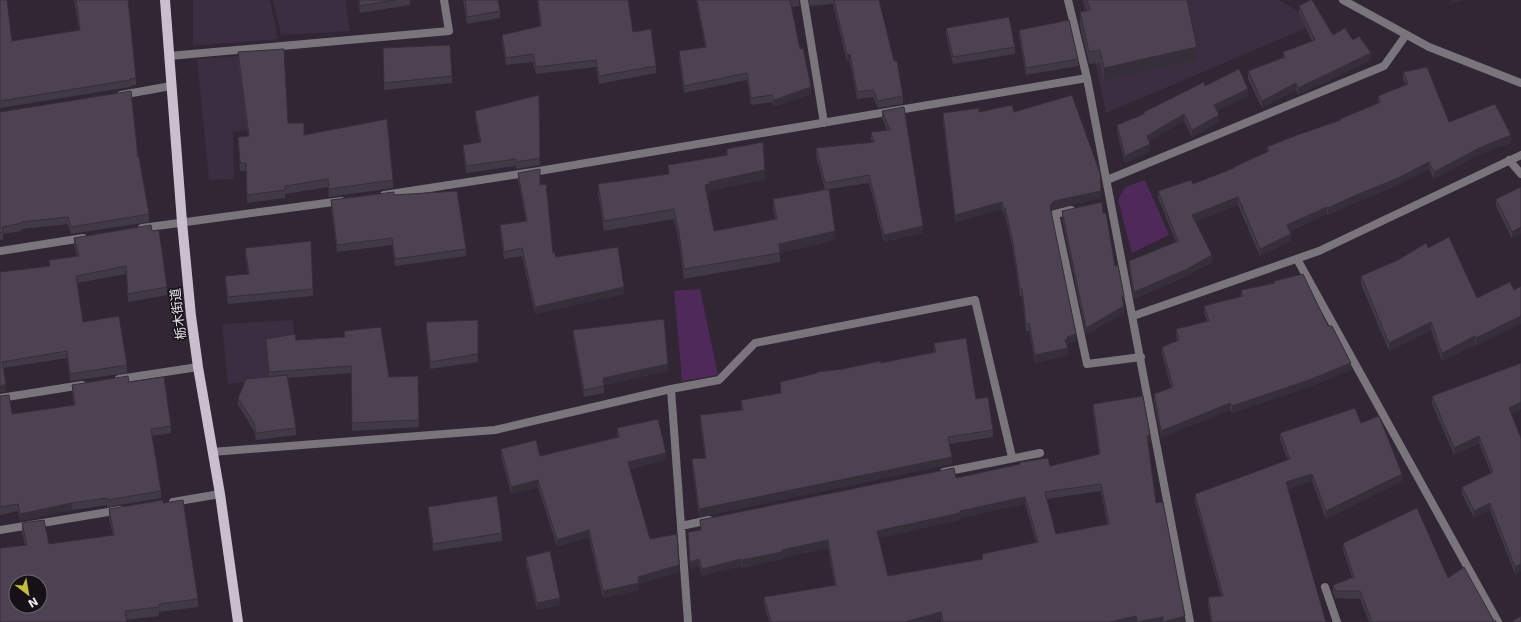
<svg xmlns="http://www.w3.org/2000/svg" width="1521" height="622" font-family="'DejaVu Sans','Noto Sans JP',sans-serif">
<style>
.built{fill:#3c2e41}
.green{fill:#4e295a}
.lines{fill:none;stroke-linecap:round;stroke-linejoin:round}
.minor{stroke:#7a757c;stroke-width:8}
.tertiary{stroke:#7a757c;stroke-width:8}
.primary{stroke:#cabfce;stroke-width:10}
.wall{fill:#423946;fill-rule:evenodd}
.shaded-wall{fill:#362e39}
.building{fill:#4d4251;stroke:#362e39;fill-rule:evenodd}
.labels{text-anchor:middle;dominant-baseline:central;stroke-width:3;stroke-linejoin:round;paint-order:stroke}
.street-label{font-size:13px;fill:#ece6ee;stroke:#161117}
</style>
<rect width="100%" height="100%" fill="#302634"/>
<path class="built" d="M193,0H270L278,39L193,46Z
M273,0H345L350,31L281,35Z
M1082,0H1279L1318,23L1106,113Z
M283,53L288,123L233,132L234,179L209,180L197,59Z
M293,320L298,375L228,384L222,324Z"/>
<path class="green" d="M1145,180L1169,235L1132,253L1118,200L1125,187Z
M700,289L718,375L682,381L674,291Z"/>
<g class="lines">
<path class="minor" d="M804,0L824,123
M1068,0L1087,78L1190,622
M169,56L449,31L444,0
M121,95L171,86
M1509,160L1521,174
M1107,180L1384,66L1406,35
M384,195L539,171L1087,78
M1071,210L1055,214L1087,364L1141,357
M142,228L341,201
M0,251L83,238
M1297,259L1498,622
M1133,316L1319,251L1521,155
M119,379L198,367
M671,389L719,380L755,343L975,300L1012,457
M0,398L82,385
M212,452L495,430L671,389L688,622
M944,472L1040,453
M173,502L220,494
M681,526L709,520
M0,530L120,510
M1325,587L1337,622"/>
<path class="tertiary" d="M1343,0L1429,47L1521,83"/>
<path class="primary" d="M165,0L182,222L191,316L198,367L220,494L238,622"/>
</g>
<path class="wall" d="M0,0L12,41L79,30L74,0H128L136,78V85L130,86V87L0,108Z
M358,0H410V5L360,13Z
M463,0H498L500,11V18L467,24Z
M537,0H628L633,32L656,66V73L599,84L596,67L536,74L533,62L506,65L502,42V35L540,26Z
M696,0H799V6L791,7L811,94L774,107L772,102L751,105L747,80L684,93L679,58V51L705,47Z
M809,0H879L903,96V104L878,108L873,97L857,99L850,62H847L833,4L810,6Z
M1084,0H1187L1197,60L1104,81L1100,63L1089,64L1080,25V12L1087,10Z
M1299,6L1333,35L1353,40L1371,60L1298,95L1296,90L1262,108L1248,79V71L1283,58V52L1312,41L1299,13Z
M946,28L1015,47V54L953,64L946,35Z
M1019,30L1078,59V66L1026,75L1019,37Z
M383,48L452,76V83L384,90Z
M238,52L288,123L304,135L393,180V188L329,197L328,187L285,194V198L247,203L246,171H240L238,137L248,136L238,60Z
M1403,72L1449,122L1511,143L1479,155L1434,179L1429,169L1398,185L1354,203L1328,215L1327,214L1290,231L1291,241L1260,256L1238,205L1195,221L1212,262L1185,277L1134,299L1129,268V261L1176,242L1158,198V191L1193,184L1234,168V167L1267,152V147L1340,120V119L1378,103V96L1406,85L1403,80Z
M1205,86L1248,96L1217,111L1219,122L1192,137L1184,121L1149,141L1150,151L1125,163L1117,132V125L1144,114V112Z
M539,95L540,165L516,169V166L466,173L463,152V145L480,143L475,118V111Z
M904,107L923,233L884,242L869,183L829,189L835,240L780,253V262L684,279L679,243L674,219L604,231L598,193V184L668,174V165L765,179L710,191V193L707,194L714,231L775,219L773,208V199L825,190L816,156V148L872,142L871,139V132L887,130L882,118V111Z
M0,112L138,157L149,214V222L71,234L68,224L22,229V231L3,234V240H0Z
M979,112H1014L1101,198L1054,209L1051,211L1076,341L1067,344L1068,355L1035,363L1029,331H1026L1022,296H1020L1012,245L1005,215L1004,216L1002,209L955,222L943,121V113Z
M518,173L540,185L553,253L556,257L624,294L535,314L522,256L504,259L500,232V225L526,221L518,180Z
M1521,187L1512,239L1496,206V199Z
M394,195L466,249V256L395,266L392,245L337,252L331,208V200Z
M1062,211L1103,213L1124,303H1123L1124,313L1086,335L1062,218Z
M152,231L167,287V295L128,302L126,274L77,283L83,322L127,365V373L70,381L67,358L3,368L6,391L0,393V272L49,267V260L77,257L74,245V238Z
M245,248L313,289V296L228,304L225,283V276L248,274L245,256Z
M1428,248L1477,298L1476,346L1475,345L1442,361L1431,330L1389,351L1361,284V276Z
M1274,281L1328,326L1351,370L1309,387L1232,413L1230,410L1161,438L1154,401V394L1171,388L1162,354V347L1177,341L1176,336V329L1207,321L1204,313V306L1241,296V290L1274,283Z
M478,320V362L430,369L426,329V322Z
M573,330L668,371L604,385V393L584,397L573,337Z
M344,331L389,377L419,420V427L352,431L351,373L288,378L296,428V435L256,440L254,431L238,405V398L269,376L266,346V339L296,340L344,337Z
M934,343L976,399L993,430V437L949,444L952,464L699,517L692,466V459L705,458L700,422V415L741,410V400L780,394V382L843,369L881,363L934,352Z
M1521,363V409L1511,414L1521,438V571L1515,574L1490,510L1474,518L1462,494V487L1491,473L1479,443L1454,455L1432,404V396Z
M129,382L171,426V433L152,436L161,491V498L107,507V505L72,510L20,521L18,511L0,515V396L12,414L74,405L72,392V385Z
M1093,404L1150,442L1148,443L1156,503L1185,622H941V619L930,622H769L764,604V597L835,586L828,548L782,558V559L742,568L741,566L702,576L699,566L690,569L688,532L700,531V520L956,478L1050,466L1099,454L1093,412ZM1101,491L1107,524L1056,534L1046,499ZM1025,504L1036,542L982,554V559L888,576L878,538L960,520V518Z
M1361,423L1402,481L1326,519L1312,481L1288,489L1326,622H1211L1208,605V597L1221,596L1195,501V494L1288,460L1280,440V433Z
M617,428L666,460L630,469L650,539L679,572L639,584V590L603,598L589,537L557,547L538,487L511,494L501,456V449L540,456L617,437Z
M163,503L198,599V607L159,612V616L127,620L25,545L22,532V523L49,544L113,536L109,518V509Z
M428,507L502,533V541L433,551L428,514Z
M1343,543L1448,578L1494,621L1496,622H1369L1360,599L1335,598L1333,592V585L1352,577L1343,550Z
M526,557L560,605L537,610L526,564Z"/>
<path class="shaded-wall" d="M1451,0H1465L1451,4Z
M1197,47V60L1104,81V68Z
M1371,53V60L1298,95V88Z
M850,54V62H847V55Z
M1296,83V90L1262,108V101Z
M811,87V94L774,107V100Z
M1248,89V96L1214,113V105Z
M1184,114V121L1147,143V136Z
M1219,115V122L1192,137V130Z
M1511,135V143L1479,155L1434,179V172L1479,148Z
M1150,144V151L1125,163V156Z
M1429,162V169L1398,185L1354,203L1328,215V208L1354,196Z
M765,170V179L710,191V193L705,194V185L709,182Z
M1101,191V198L1054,209L1050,213V206L1054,201Z
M1238,197V205L1192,223V215Z
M1002,202V209L955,222V215Z
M1327,207V214L1287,232V225Z
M1004,208H1005V215L1004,216Z
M923,226V233L884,242V235Z
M1521,227V234L1512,239V232Z
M835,231V240L780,253L779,244Z
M1291,234V241L1260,256V249Z
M1212,255V262L1185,277L1134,299V292Z
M624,287V294L535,314V307Z
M1124,296V303L1122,304V297Z
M1124,306V313L1086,335V328Z
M1521,316V324L1476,346V338Z
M1431,322V330L1389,351V343Z
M1076,334V341L1067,344V346L1065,340L1067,337Z
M1475,336V345L1442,361V353Z
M1068,348V355L1035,363V355Z
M1351,363V370L1309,387L1232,413V406Z
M668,364V371L603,385V378Z
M6,384V391L0,393V386Z
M1521,402V409L1509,415V408Z
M1230,403V410L1161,438V431Z
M1150,435V442L1147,443V436Z
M1479,436V443L1454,455V448Z
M666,453V460L628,469V462Z
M952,457V464L699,517V509Z
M1312,474V481L1286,490V482Z
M1402,474V481L1326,519V511Z
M538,480V487L511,494V487Z
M1025,497V504L960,518V520L877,539V531L960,511Z
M72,503V510L20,521V514Z
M1490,503V510L1474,518V511Z
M589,530V537L557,547V540Z
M828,540V548L782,558V559L742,568V560L782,550Z
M699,559V566L690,569V562Z
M741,559V566L702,576V569Z
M1521,564V571L1515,574V567Z
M679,565V572L639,584V590L603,598V591L638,577Z
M560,598V605L537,610V603Z
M941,612V619L930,622H905Z
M1136,616V622H1110Z
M1185,616V622H1163Z
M1163,617V622H1139Z"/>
<path class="building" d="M0,0H7L12,41L80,30L76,0H128L136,78L130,79V80L0,101Z
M359,0H394L360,6Z
M465,0H498L500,11L467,17Z
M538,0H628L633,32L651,29L656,66L599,76L596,60L536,67L533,54L506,58L502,35L541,26Z
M697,0H790L800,49L803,48L811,87L774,100L772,95L751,98L747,73L684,86L679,51L706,47Z
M834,0H879L894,61H897L903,96L878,101L873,90L857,92L850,54L847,55Z
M1087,0H1187L1197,47L1104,68L1100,50L1089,52L1080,12L1090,10Z
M1310,0H1312L1333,35L1345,28L1353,40L1359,36L1371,53L1298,88L1296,83L1262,101L1248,71L1285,57L1283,52L1315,40L1299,6Z
M1009,17L1015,47L953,57L946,28Z
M1069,20L1078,59L1026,68L1019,30Z
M450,45L452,76L384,83L383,48Z
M284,49L288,123H304V135L387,119L393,180L329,189L328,179L285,186V190L247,195L246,163H240L238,137L249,136L238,52Z
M1427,67L1449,122L1495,104L1511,135L1479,148L1434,172L1429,162L1398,178L1354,196L1328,208L1327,207L1287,225L1291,234L1260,249L1238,197L1192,215L1212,255L1185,270L1134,292L1129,261L1178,241L1158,191L1191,180L1193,184L1234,168V167L1269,151L1267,147L1297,135L1341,120L1340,119L1381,102L1378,96L1408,84L1403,72Z
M1239,69L1248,89L1214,105L1219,115L1192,130L1184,114L1147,136L1150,144L1125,156L1117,125L1144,114V112L1204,82L1205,86Z
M131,91L138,157H139L149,214L71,227L68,217L22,222V223L2,227L3,232L0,233V112Z
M539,95L540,158L516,162V159L466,166L463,145L481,142L475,111Z
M1072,95L1100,173L1101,191L1054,201L1050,206L1076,334L1067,337V339L1065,340L1068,348L1035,355L1029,323L1026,324L1022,289H1020L1012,238L1005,208H1004L1002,202L955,215L943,113L979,108V112L1012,105L1014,112Z
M904,107L923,226L884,235L869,175L825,183L816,148L874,142L871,132L890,130L882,111Z
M763,142L765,170L709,182L710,184L705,185L714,231L777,219L773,199L829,189L835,231L779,244L780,253L684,269L679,233L674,209L604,221L598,184L669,174L668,165L727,155V149Z
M540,169V185L546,184L553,253H555L556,257L618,247L624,287L535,307L522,248L504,252L500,225L527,221L518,173Z
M1521,187V227L1512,232L1496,199Z
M457,191L466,249L395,259L392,238L337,245L331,200L394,192V195Z
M1102,202L1103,213H1106L1115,266L1118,265L1124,296L1122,297L1124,306L1086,328L1062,211Z
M151,225L152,231L159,230L167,287L128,294L126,266L76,276L83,322L119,316L127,365L70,374L67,351L2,362L6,384L0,386V272L50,266L49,260L79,256L74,238Z
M1449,237L1477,298L1510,282L1514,290L1521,286V316L1476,338L1475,336L1442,353L1431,322L1389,343L1361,276L1398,260L1426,243L1428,248Z
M311,241L313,289L228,297L225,276L249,274L245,248Z
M1303,274L1328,326H1332L1351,363L1309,380L1232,406L1230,403L1161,431L1154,394L1173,387L1162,347L1179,340L1176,329L1209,321L1204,306L1243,296L1241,290L1275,283L1274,281Z
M664,319L668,364L603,378L604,386L584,390L573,330Z
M478,320V354L430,362L426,322Z
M381,327L389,377L418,376L419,420L352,423L351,366L269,372L266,339L295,334L296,340L345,337L344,331Z
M966,338L976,399L988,397L993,430L948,437L952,457L699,509L692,459L706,458L700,415L743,410L741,400L781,393L780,382L817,373V372L843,369L880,361L881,363L936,352L934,343Z
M1521,363V402L1509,408L1521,438V564L1515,567L1490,503L1474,511L1462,487L1493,472L1479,436L1454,448L1432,396Z
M287,375L296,428L256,433L254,423L238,398L246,379Z
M128,376L129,382L164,377L171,426L151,429L161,491L107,500V498L72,503L20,514L18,504L0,507V396L9,395L12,414L75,405L72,385Z
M1143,396L1150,435L1147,436L1156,503L1163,502L1185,616L1163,622V617L1137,622L1136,616L1110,622H943L941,612L905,622H771L764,597L836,585L828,540L782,550V552L742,560L741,559L702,569L699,559L690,562L688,532L701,530L700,520L954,468L956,478L1020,464V462L1048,458L1050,466L1100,454L1093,404ZM1101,484L1109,524L1056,534L1045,492ZM1025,497L1038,542L982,554L983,559L888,576L877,531L960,513V511Z
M1355,408L1361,423L1379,416L1402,474L1326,511L1312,474L1286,482L1326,622H1212L1208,597L1223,596L1195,494L1290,459L1280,433Z
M658,419L666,453L628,462L650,539L677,534L679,565L638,577L639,583L603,591L589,530L557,540L538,480L511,487L501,449L536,440L540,456L619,437L617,428Z
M497,496L502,533L433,544L428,507Z
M163,500V503L183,500L198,599L159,604V607L125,611L127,622H0V548L27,545L22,523L44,520L49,544L114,535L109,509ZM16,582H40V606H16Z
M1417,508L1448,578L1464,567L1494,621H1496V622H1372L1360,591H1335L1333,585L1354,577L1343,543Z
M550,551L560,598L537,603L526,557Z
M1521,616V622H1511Z"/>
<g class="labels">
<g class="street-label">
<text transform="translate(178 314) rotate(-97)">栃木街道</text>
</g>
</g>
<g transform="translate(28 594) rotate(149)"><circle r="19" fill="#161117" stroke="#6c666d"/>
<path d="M0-3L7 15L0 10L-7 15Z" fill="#c1bd40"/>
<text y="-6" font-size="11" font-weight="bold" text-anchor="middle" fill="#ece6ee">N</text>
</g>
</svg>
